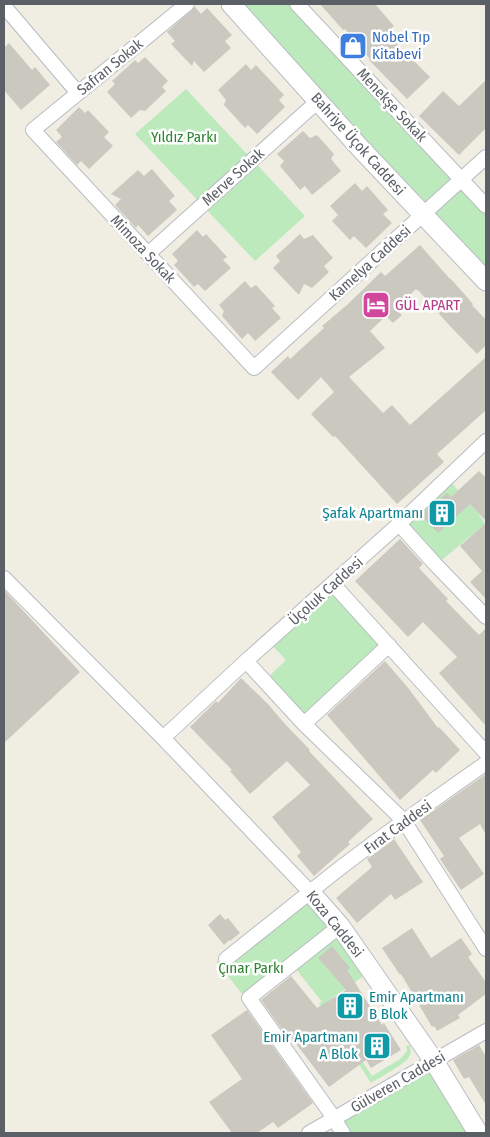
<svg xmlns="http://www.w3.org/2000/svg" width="490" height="1137" font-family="'Fira Sans Condensed',sans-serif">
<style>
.green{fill:#bdeabd}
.building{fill:#cbc8c0}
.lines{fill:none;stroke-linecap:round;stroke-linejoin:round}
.street-casing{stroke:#b8bcc1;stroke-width:16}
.secondary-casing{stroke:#b9bdc3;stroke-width:21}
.street{stroke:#fff;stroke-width:14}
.secondary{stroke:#fff;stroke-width:19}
.labels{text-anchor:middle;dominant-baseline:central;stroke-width:5;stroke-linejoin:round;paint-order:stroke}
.shop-label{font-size:15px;fill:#366cbe;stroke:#fff;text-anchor:start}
.street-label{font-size:15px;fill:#5b6066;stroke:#fff}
.park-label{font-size:15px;fill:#2b8530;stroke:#fff}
.hotel-label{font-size:15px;fill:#b23c85;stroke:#fff;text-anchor:start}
.culture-label{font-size:15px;fill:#0d838f;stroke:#fff;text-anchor:end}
</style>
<rect width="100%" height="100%" fill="#f0ede3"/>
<path class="green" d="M231,4H297L486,206V281Z
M186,89L305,216L255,261L135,134Z
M447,478L479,514L485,524L436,565L399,524Z
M333,584L389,645L304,724L264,681L286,660L268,641Z
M310,893L337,925L246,999L216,961L224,962Z
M336,935L365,975L324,1004L372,1076L400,1059L407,1051L406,1046L410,1045C411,1049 411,1053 409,1057C405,1064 379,1078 371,1083L319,1003L322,1002L296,969Z
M434,1061L471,1133H343L334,1118Z"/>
<path class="building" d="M320,4H375L394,26L386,33L430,77L407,99L369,60L370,59L345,29L343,30Z
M195,7L201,14L207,8L232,35L225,41L231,48L204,72L194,61L192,66L171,44L175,41L167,32Z
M9,43L32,70L35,67L50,85L21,110L4,90V48Z
M145,57L168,81L162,87L166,91L145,111L140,110L131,118L107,92L115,84L112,81L135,60L138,63Z
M246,64L251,70L256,65L284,95L279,100L285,107L257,134L248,125L245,128L224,105L226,100L218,90Z
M486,80V128L459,155L419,116L443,91L459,106Z
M79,107L85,113L88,110L109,132L104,137L113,146L89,169L81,161L77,165L56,142L62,137L56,130Z
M303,131L310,138L317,135L334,154L331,159L341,171L312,195L305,186L300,190L280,166L284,161L277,154Z
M152,169L175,196L169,201L177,210L148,236L138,225L136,228L115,205L121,199L111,194L138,170L144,176Z
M355,183L362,191L367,186L388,210L383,214L392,223L366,248L354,236L350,240L332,221L338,215L330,206Z
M197,230L203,237L206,234L227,257L223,260L231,268L205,291L198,284L194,287L174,265L178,261L172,254Z
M300,234L304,239L313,235L333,258L324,266L329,272L312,288L304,284L299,295L273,268L280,261L276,256Z
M420,245L450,279H451L473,304L472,305L486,320V345L477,354L449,325L418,290V291L416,289L396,309L402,315L393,323L386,316L370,331L385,348L349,377L383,413L392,405L410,425L486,357V410L437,454L444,462L397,504L335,436L333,437L311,414L334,392L321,377L298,400L271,372L288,356L290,359L324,328L322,326L347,305L381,272L385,276Z
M245,281L251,288L256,285L275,306L272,308L281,318L255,341L248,333L242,339L222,316L224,311L219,305Z
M479,471L486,478V521L470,504L438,533L421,515L447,493L451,497Z
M486,523V599L470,582L482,571L460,546Z
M400,539L423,564L419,568L448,599L446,601L479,635L486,628V726L439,673L457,657L423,622L408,637L355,581Z
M4,590L80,672L4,743Z
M385,661L409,689L438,728L439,727L460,750L436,773L433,770L400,800L327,715Z
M241,678L268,704L284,723L310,750L309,751L373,819L348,842L350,844L314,876L297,856L301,852L272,817L310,785L287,761L250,794L230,771L232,770L190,727L216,701L218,703Z
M486,774V835L480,824L459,838L484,874L461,890L440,859L444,856L420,820Z
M394,839L423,882L395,900L391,894L357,923L336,898L372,867L367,859Z
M220,914L225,920L228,918L240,933L230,941L229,940L224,945L208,925Z
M412,928L431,958L461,938L472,954L468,957L486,982V994L458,1015L460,1018L437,1031L434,1026L432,1027L401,974L400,975L382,948Z
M332,946L350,968L347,970L382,1025L384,1023L401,1050L371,1068L366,1060L329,1087L287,1032L285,1034L261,1000L291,976L317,1008L346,990L318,958Z
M247,1010L313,1103L278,1128L273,1122L257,1133H232L209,1102L242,1079L211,1035Z
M479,1045L486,1057V1105L469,1077L464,1079L453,1060Z"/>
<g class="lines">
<defs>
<path id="street" d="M187,4L33,130L254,368L486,157
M297,4L486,206
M4,6L78,93
M148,254L318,101
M399,524L436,565L486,617
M4,578L163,738L310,892
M333,584L486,753
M246,661L304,724L404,821L486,949
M304,724L389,645
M163,738L246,661L399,524L486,441
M340,926L249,998L329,1111L343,1133
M226,959C254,937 282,914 310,892C366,846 427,805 486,763
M309,1133L486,1031"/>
<path id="secondary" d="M231,4L361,149L486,281
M310,892L340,926L354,946L434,1061L478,1133"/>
</defs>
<use href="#street" class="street-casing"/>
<use href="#secondary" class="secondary-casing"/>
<use href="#street" class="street"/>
<use href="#secondary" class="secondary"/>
</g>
<defs>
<symbol id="shop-square" viewBox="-11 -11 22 22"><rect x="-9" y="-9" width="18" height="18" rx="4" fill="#3f7fe0" stroke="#fff"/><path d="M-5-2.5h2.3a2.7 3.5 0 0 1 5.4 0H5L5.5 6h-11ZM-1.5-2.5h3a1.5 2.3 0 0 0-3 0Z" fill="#fff"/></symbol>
<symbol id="hotel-square" viewBox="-11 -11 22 22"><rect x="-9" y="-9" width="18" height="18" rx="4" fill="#d1479c" stroke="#fff"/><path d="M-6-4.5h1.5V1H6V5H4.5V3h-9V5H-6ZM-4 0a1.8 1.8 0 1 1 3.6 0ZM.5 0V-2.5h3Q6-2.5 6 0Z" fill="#fff"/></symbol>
<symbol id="building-square" viewBox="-11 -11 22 22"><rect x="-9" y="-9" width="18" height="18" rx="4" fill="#0f9aa8" stroke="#fff"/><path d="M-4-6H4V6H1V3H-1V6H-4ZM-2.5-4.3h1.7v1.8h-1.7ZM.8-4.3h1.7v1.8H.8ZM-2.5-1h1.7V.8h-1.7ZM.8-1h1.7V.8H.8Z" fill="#fff"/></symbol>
</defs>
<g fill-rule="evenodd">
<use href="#shop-square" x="337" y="30" width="32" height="32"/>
<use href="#hotel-square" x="360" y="289" width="32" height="32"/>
<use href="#building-square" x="426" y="497" width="32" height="32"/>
<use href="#building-square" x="334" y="990" width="32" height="32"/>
<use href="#building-square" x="361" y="1030" width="32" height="32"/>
</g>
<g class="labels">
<g class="shop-label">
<text x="372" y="37">Nobel Tıp<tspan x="372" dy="17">Kitabevi</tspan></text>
</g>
<g class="street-label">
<text transform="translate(110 67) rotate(-39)">Safran Sokak</text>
<text transform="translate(392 105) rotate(47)">Menekşe Sokak</text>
<text transform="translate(358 144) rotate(48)">Bahriye Üçok Caddesi</text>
<text transform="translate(233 177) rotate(-42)">Merve Sokak</text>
<text transform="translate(143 249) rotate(47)">Mimoza Sokak</text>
<text transform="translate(370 263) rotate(-42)">Kamelya Caddesi</text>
<text transform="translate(326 591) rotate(-42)">Üçoluk Caddesi</text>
<text transform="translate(398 827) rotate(-36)">Fırat Caddesi</text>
<text transform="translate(335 924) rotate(51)">Koza Caddesi</text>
<text transform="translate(398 1082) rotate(-30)">Gülveren Caddesi</text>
</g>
<g class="park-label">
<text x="184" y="137">Yıldız Parkı</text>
<text x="251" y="968">Çınar Parkı</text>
</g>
<g class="hotel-label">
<text x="395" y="305">GÜL APART</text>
</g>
<g class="culture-label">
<text x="423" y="513">Şafak Apartmanı</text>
<text x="369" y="997" text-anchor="start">Emir Apartmanı<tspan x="369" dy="17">B Blok</tspan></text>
<text x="358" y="1037">Emir Apartmanı<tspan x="358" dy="17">A Blok</tspan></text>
</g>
</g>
<rect width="490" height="1137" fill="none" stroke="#5b6066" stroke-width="10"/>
</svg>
